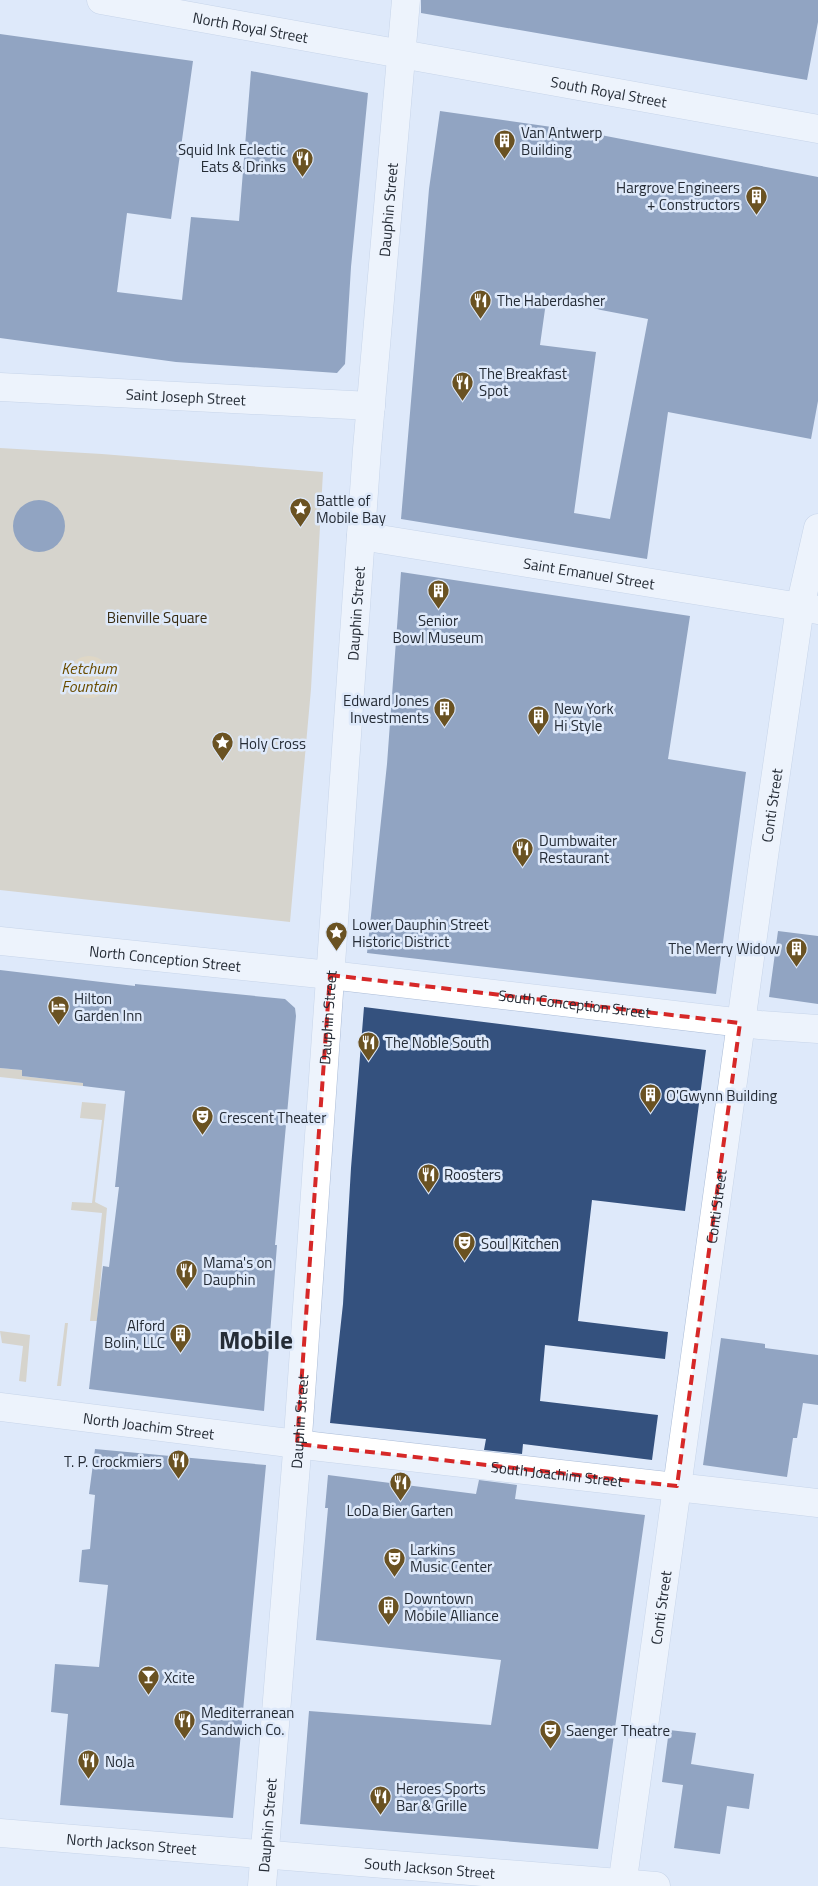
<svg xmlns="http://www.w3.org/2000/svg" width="818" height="1886" font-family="'Titillium Web',sans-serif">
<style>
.green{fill:#ccba98}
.water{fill:#dfc187}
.building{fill:#34517e;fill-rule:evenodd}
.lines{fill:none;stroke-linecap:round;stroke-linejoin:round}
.street-casing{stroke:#abbcd7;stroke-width:29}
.secondary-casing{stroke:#abbcd7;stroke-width:29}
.street{stroke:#fff;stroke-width:28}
.secondary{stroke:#fff;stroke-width:28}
.marked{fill:none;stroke:#d62828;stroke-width:4;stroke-dasharray:10 6;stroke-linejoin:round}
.labels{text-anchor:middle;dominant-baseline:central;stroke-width:5;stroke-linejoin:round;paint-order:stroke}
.street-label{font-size:15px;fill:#252c36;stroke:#dee9fa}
.poi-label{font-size:15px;fill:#252c36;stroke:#dee9fa;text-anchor:start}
.park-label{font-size:15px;fill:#382b11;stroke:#dee9fa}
.water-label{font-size:16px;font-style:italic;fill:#6b4d01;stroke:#dee9fa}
.town-label{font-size:25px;font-weight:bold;fill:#252c36;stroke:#dee9fa}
</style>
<rect width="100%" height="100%" fill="#dee9fa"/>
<path class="green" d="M0,448L102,454L323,472L311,689L290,922L0,890Z
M0,1068L22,1070V1076L83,1083V1086L0,1077Z
M82,1102L106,1104L95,1202L107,1208L97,1321H90L102,1213L71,1210L72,1202L92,1203L102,1120L80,1118Z
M65,1323H68L61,1386H57Z
M0,1331L30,1335L26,1382L19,1381L23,1346L2,1343Z"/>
<path class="water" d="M68 677a21 21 0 1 1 42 0a21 21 0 1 1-42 0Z"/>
<path class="building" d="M421,0H818V22L807,80L421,13Z
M0,34L193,61L171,219L127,213L117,292L182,300L191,217L239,221L251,71L368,93L351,267L345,364L337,373L176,362L0,338Z
M440,111L580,131L818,177V401L811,439L668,412L647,559L401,519L429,189ZM547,295L601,310L648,319L610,519L574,513L596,352L540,345Z
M13 526a26 26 0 1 1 52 0a26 26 0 1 1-52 0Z
M401,572L690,616L668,759L746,772L716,994L367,953L387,764Z
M778,931L818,936V1004L769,997Z
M0,970L135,986V984L285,999L295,1008L296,1016L275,1245H277L264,1411L89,1389L103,1266L109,1267L119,1187H115L125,1091L83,1086V1083L22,1076V1070L0,1068Z
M364,1007L706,1050L685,1211L592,1200L578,1321L668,1332L665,1359L545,1345L540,1401L658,1415L652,1460L523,1444L522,1454L484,1450L486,1439L330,1423L343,1304L351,1168Z
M721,1338L765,1344V1348L818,1355V1405L803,1403L797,1438H793L787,1477L703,1465Z
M95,1449L266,1465L233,1818L60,1805L68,1714L51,1712L55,1664L99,1667L108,1585L79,1582L82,1550L90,1549L95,1495L89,1494Z
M328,1475L476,1494L479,1480L517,1485L515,1499L645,1515L598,1849L300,1824L309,1711L491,1725L501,1660L316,1640L328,1508H325Z
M669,1730L696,1733L691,1764L754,1774L749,1809L727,1806L720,1854L674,1848L683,1785L662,1782Z"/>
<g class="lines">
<defs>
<g id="street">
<path id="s1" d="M101,0L818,129"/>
<path id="s2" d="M0,387L371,406"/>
<path id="s3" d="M361,536L818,610"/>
<path id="s4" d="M0,941L330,975L760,1025L818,1029"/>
<path id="s5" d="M0,1407L321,1447L818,1503"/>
<path id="s6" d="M0,1833L656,1886"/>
<path id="s7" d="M622,1886L765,849L800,607L818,528"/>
</g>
<g id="secondary">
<path id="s8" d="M262,1886L296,1465L367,449L406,0"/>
</g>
</defs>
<use href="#street" class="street-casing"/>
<use href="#secondary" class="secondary-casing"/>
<use href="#street" class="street"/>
<use href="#secondary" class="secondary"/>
</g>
<path d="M0 0H818V1886H0ZM330,975L740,1023L677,1486L297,1444Z" fill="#dee9fa" fill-opacity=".55" fill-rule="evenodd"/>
<path class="marked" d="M330,975L740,1023L677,1486L297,1444Z"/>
<defs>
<symbol id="building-pin" viewBox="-11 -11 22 30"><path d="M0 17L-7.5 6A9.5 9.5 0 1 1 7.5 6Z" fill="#6a5222" stroke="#dee9fa"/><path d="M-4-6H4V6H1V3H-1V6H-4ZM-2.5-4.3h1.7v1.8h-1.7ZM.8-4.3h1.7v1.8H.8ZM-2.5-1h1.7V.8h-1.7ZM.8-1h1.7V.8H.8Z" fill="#fff"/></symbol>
<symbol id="restaurant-pin" viewBox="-11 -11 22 30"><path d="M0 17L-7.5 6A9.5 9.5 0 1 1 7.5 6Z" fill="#6a5222" stroke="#dee9fa"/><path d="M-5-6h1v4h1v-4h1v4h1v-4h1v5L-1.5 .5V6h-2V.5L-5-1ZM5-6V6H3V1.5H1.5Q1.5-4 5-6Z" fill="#fff"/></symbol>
<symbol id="sight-pin" viewBox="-11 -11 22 30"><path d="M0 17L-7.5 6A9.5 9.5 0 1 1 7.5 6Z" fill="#6a5222" stroke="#dee9fa"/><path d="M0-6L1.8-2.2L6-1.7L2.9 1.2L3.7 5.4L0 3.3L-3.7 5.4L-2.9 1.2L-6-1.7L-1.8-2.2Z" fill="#fff"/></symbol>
<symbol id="hotel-pin" viewBox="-11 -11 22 30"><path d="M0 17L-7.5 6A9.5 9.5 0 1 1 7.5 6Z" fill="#6a5222" stroke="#dee9fa"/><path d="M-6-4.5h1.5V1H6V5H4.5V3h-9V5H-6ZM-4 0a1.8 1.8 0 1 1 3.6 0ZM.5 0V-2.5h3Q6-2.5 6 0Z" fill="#fff"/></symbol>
<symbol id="theatre-pin" viewBox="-11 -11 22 30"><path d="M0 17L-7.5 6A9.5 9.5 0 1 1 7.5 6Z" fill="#6a5222" stroke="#dee9fa"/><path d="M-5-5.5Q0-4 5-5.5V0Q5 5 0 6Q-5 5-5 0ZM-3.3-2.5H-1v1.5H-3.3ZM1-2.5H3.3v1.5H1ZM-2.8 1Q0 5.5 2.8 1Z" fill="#fff"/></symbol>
<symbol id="bar-pin" viewBox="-11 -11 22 30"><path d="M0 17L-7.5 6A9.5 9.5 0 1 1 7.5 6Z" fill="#6a5222" stroke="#dee9fa"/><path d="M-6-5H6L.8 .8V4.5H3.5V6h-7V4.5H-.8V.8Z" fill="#fff"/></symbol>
</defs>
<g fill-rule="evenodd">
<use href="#building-pin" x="492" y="128" width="25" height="34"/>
<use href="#restaurant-pin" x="290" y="146" width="25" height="34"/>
<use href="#building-pin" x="744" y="184" width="25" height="34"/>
<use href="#restaurant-pin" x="468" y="288" width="25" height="34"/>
<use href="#restaurant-pin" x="450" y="370" width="25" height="34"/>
<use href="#sight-pin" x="288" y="496" width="25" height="34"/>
<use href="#building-pin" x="426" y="578" width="25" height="34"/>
<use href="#building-pin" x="432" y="696" width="25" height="34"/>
<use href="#building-pin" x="526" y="704" width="25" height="34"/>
<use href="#sight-pin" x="210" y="730" width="25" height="34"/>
<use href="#restaurant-pin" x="510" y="836" width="25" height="34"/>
<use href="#sight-pin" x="324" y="920" width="25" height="34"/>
<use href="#building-pin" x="784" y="936" width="25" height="34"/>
<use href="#hotel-pin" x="46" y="994" width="25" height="34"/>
<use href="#restaurant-pin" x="356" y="1030" width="25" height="34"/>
<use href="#building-pin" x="638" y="1082" width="25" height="34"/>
<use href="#theatre-pin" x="190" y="1104" width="25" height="34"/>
<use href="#restaurant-pin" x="416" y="1162" width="25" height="34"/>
<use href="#theatre-pin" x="452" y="1230" width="25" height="34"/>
<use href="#restaurant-pin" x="174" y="1258" width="25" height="34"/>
<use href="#building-pin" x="168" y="1322" width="25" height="34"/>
<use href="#restaurant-pin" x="166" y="1448" width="25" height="34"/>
<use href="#restaurant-pin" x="388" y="1470" width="25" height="34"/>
<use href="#theatre-pin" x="382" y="1546" width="25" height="34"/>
<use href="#building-pin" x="376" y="1594" width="25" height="34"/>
<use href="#bar-pin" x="136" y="1664" width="25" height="34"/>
<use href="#restaurant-pin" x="172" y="1708" width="25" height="34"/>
<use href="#theatre-pin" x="538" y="1718" width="25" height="34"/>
<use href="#restaurant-pin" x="76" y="1748" width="25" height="34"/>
<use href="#restaurant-pin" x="368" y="1784" width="25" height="34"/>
</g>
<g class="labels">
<g class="street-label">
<text stroke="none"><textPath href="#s1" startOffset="152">North Royal Street</textPath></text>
<text stroke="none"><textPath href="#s1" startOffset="516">South Royal Street</textPath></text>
<text stroke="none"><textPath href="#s8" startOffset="1681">Dauphin Street</textPath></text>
<text stroke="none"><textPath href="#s2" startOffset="186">Saint Joseph Street</textPath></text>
<text stroke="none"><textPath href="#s3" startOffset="231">Saint Emanuel Street</textPath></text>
<text stroke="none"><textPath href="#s8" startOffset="1276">Dauphin Street</textPath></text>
<text stroke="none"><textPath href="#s7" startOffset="1091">Conti Street</textPath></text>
<text stroke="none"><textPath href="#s4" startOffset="166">North Conception Street</textPath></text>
<text stroke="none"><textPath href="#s4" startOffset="578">South Conception Street</textPath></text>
<text stroke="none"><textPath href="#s8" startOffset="871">Dauphin Street</textPath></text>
<text stroke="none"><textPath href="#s7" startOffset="686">Conti Street</textPath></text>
<text stroke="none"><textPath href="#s8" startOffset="466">Dauphin Street</textPath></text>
<text stroke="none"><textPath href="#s5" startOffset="150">North Joachim Street</textPath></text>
<text stroke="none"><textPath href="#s5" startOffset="561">South Joachim Street</textPath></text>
<text stroke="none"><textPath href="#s7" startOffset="281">Conti Street</textPath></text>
<text stroke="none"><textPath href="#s8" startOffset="61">Dauphin Street</textPath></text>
<text stroke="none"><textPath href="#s6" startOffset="132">North Jackson Street</textPath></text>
<text stroke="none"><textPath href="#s6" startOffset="431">South Jackson Street</textPath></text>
</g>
<g class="poi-label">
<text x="521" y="132">Van Antwerp<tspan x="521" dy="17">Building</tspan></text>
<text x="286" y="149" text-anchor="end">Squid Ink Eclectic<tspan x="286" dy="17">Eats &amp; Drinks</tspan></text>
<text x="740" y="187" text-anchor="end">Hargrove Engineers<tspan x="740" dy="17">+ Constructors</tspan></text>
<text x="497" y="300">The Haberdasher</text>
<text x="479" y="373">The Breakfast<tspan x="479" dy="17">Spot</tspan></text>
<text x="316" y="500">Battle of<tspan x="316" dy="17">Mobile Bay</tspan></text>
<text x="438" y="620" text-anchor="middle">Senior<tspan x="438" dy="17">Bowl Museum</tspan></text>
<text x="429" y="700" text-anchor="end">Edward Jones<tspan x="429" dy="17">Investments</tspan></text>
<text x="554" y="708">New York<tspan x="554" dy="17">Hi Style</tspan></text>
<text x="239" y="743">Holy Cross</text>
<text x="539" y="840">Dumbwaiter<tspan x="539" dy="17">Restaurant</tspan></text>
<text x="352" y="924">Lower Dauphin Street<tspan x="352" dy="17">Historic District</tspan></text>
<text x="780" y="948" text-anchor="end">The Merry Widow</text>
<text x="74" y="998">Hilton<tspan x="74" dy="17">Garden Inn</tspan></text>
<text x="385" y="1042">The Noble South</text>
<text x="666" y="1095">O'Gwynn Building</text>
<text x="219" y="1117">Crescent Theater</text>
<text x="444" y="1174">Roosters</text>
<text x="481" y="1243">Soul Kitchen</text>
<text x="203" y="1262">Mama's on<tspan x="203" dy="17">Dauphin</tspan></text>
<text x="165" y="1325" text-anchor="end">Alford<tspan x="165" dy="17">Bolin, LLC</tspan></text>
<text x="162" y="1461" text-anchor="end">T. P. Crockmiers</text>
<text x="400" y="1510" text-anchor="middle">LoDa Bier Garten</text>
<text x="410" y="1549">Larkins<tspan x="410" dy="17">Music Center</tspan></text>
<text x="404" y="1598">Downtown<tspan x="404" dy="17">Mobile Alliance</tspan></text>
<text x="164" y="1677">Xcite</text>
<text x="201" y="1712">Mediterranean<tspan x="201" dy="17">Sandwich Co.</tspan></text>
<text x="566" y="1730">Saenger Theatre</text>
<text x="105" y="1761">NoJa</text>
<text x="396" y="1788">Heroes Sports<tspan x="396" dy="17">Bar &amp; Grille</tspan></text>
</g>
<g class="park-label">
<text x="157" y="617">Bienville Square</text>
</g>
<g class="water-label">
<text x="89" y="668">Ketchum<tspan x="89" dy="18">Fountain</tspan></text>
</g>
<g class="town-label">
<text x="256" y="1340">Mobile</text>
</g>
</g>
</svg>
